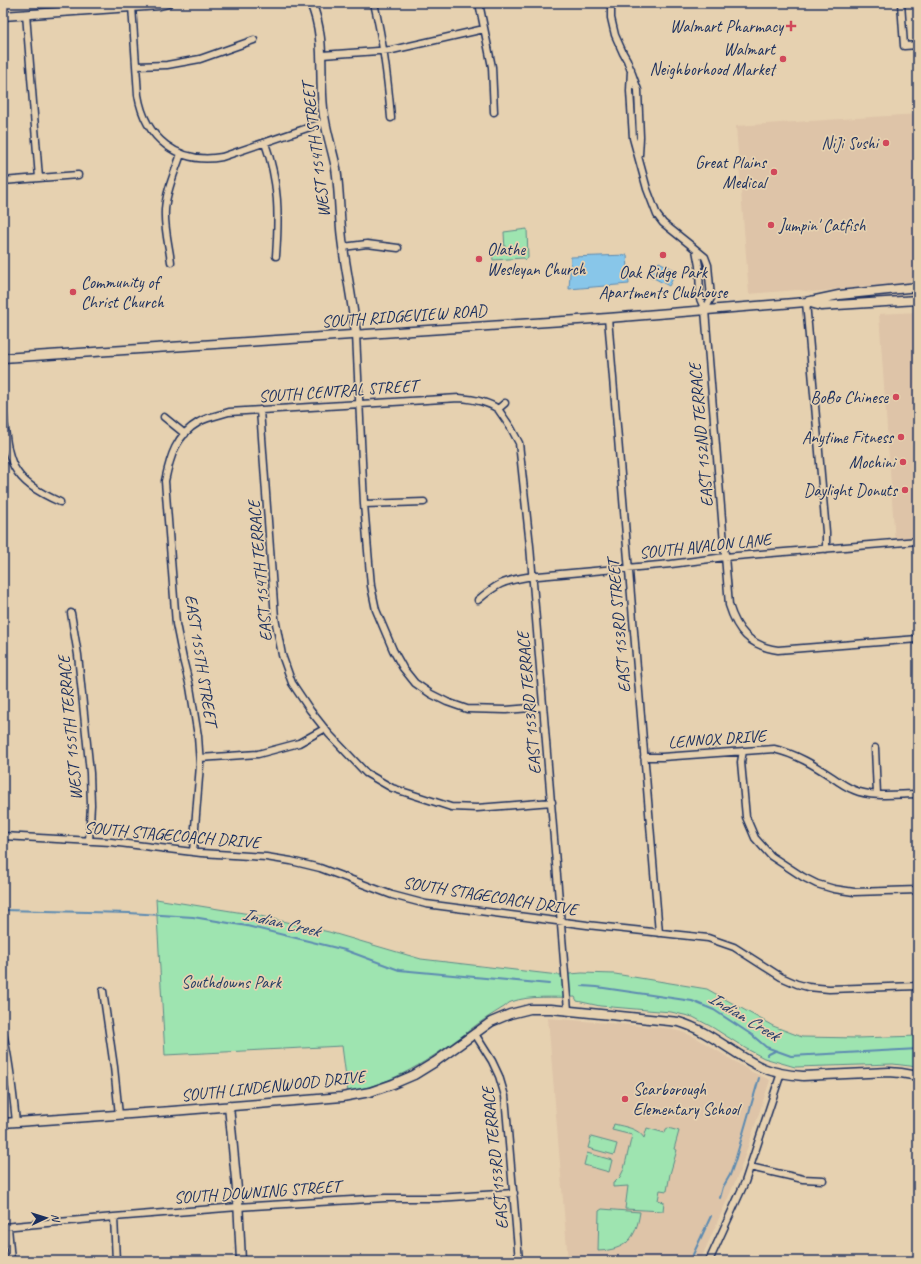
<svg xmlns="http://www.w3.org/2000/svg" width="921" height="1264" font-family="Caveat,sans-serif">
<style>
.built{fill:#dec4a8}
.green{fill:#9ee4b0;stroke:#5c8a87}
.water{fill:#88c6e9;stroke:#5c8ab1}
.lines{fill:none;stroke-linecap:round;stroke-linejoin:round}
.stream{stroke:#5c8ab1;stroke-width:2}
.street-casing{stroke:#1b2f5e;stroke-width:9}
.secondary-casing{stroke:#1b2f5e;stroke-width:11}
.street{stroke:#e6d1b0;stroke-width:6}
.secondary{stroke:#e6d1b0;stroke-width:8}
.poi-dot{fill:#d1495b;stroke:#e6d1b0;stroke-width:1.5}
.labels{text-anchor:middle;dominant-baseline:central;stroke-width:3.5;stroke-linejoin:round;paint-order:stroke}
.poi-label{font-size:17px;fill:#1b2f5e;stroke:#e6d1b0;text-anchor:end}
.street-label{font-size:17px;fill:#1b2f5e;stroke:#e6d1b0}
.park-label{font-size:17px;fill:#284166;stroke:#e6d1b0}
.water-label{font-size:18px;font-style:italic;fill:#263e6c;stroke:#e6d1b0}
</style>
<rect width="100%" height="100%" fill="#e6d1b0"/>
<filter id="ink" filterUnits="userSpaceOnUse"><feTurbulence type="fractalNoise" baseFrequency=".025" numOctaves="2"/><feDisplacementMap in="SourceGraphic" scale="8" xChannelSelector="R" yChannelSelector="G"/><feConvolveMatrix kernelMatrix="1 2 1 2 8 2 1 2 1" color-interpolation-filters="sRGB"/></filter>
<g filter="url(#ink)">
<path class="built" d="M918,114V281L813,292L798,290L749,294L736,126Z
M918,312V541L895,543L879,314Z
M548,1018L666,1028L682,1032L695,1037L752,1072L770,1080L739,1173L700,1261H568Z"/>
<path class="green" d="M527,229L528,258L525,260L524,258L493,260L492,252L505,251L504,232Z
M156,899L256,915L329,932L421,959L558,975L582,973L615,974L707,989L773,1026L802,1037L858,1038L918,1036V1067L893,1064L795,1067L764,1058L745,1048L712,1027L693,1017L671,1012L600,1006L577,1001L575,997C554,998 530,995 511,1002C508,1003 507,1005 504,1007C491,1015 478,1023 466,1033C428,1061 395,1083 348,1092L342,1046L165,1055Z
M614,1124C625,1127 638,1128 644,1138L647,1128L665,1133L666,1129L668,1128L679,1131L674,1149L677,1150L670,1174L667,1191L660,1190L658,1200L664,1202L663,1211L625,1209L628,1186L613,1187V1183L615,1182L620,1177L624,1169L632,1135L612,1130Z
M591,1137L617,1144L614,1155L588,1148Z
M587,1153L612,1160L609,1172L584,1165Z
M602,1209L640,1212C636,1239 626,1250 598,1251L599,1211Z"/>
<path class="water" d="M627,255L629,284L569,289L571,257Z
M659,262L677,271L669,286L650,276Z"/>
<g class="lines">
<path class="stream" d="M3,910L129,913L193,917L247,926L345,950L399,970L549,984
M582,986L597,987L692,1001L714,1010L752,1035L766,1047L791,1056L918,1049
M767,1055L775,1051
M720,1198L723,1187L730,1175L735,1161L759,1078
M690,1261L711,1216"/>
<defs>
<path id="street" d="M374,3C383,41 388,80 391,118
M479,3L492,67L494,112
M611,3V18L615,35L623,53L627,60L638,90L640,137L639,155
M901,3L904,46L918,45
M132,6L138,95C145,138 178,165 222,157L325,122
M26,14L39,178L78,175
M322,55L392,50L484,29
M136,66L167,65L200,59L254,40
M631,69L630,91L633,138L647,189L657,215L663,223L688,243L705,257L708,265L711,298L705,310
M265,143C279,182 279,215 276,256
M3,181L39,178
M343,247L367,244L398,248
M696,250L699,266L700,299L705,310L729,605C737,631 750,646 778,650L918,639
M171,262C169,246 164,228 165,210C166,191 175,172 181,154
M806,302L826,532V549
M608,318L659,933
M356,334L364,504L371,586L376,610L393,650L403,668L415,683L431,694L447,702L467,709L506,710L543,707
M505,403L498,409L511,428L519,443L530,546L568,1010
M3,408C8,461 8,479 60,502
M260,410L275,618L282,655L292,683L310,710L329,734L366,773L392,788L451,807L477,808L552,802
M164,417L185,434
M364,504L424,502
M478,600C497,584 503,581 527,577L671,564L725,557L918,541
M71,613L78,655L90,773L91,805L89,841
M875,748L877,794
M743,751L741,762L746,817L755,838L771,856L803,877L817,884L834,889L854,892L918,890
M644,757H662L774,749C796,754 814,765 832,777C839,782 846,787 854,790C873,798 898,794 918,794
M200,758L258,754L299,743L324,729
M3,836L111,842L201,853L266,857L291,861L320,868L392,895L426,904L587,925L708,938L734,947L781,977L797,984L808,987L829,989L918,986
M193,852L200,765L198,736L190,687L183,659L176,624L165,481C170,457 176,435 199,422C207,417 219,415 229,412L459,398C472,399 487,401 498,409
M103,991L114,1067L119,1115
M3,1033C10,1062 13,1092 16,1122
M475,1034L492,1061L499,1076L505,1096L519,1261
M750,1167L803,1179L823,1180
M114,1217L116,1261
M3,1227L114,1217L238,1207L385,1198H437L514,1193
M8,1227L11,1261
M709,1261L745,1182L781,1073"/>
<path id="secondary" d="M311,3C326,37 319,73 323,108C325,129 332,148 336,168C340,194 339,220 343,247C347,276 353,304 356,334
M3,16L160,5L168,3
M807,302L821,306L918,300
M3,358L608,318L806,302L839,295L918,287
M229,1106L238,1200L241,1261
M3,1123L172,1111L342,1097L370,1092L393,1084L414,1075L435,1062L491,1022L510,1014L530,1009H551L679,1022C710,1031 734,1055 763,1068C775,1073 790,1075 803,1076L889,1072L901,1073L918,1076"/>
</defs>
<use href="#street" class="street-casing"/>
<use href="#secondary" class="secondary-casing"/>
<use href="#street" class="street"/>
<use href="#secondary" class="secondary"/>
</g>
</g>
<g class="poi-dot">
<path d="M789 20h4v4h4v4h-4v4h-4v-4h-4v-4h4z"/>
<circle cx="783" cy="59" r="4"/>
<circle cx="886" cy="143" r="4"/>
<circle cx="774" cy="172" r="4"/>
<circle cx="771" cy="225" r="4"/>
<circle cx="663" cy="255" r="4"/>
<circle cx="479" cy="259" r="4"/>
<circle cx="73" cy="292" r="4"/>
<circle cx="896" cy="397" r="4"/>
<circle cx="901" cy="437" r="4"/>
<circle cx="903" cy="462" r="4"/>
<circle cx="905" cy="490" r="4"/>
<circle cx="625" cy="1099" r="4"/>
</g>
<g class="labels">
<g class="poi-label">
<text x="783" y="26">Walmart Pharmacy</text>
<text x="775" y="49">Walmart<tspan x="775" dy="20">Neighborhood Market</tspan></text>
<text x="878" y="143">NiJi Sushi</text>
<text x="766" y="162">Great Plains<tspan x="766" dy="20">Medical</tspan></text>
<text x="779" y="225" text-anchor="start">Jumpin' Catfish</text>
<text x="487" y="249" text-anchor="start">Olathe<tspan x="487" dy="20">Wesleyan Church</tspan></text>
<text x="663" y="272" text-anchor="middle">Oak Ridge Park<tspan x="663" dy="20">Apartments Clubhouse</tspan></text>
<text x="81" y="282" text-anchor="start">Community of<tspan x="81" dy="20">Christ Church</tspan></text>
<text x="888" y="397">BoBo Chinese</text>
<text x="893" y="437">Anytime Fitness</text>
<text x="895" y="462">Mochini</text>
<text x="897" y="490">Daylight Donuts</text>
<text x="633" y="1089" text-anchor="start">Scarborough<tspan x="633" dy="20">Elementary School</tspan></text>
</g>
<g class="street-label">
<text transform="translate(316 150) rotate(-97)">WEST 154TH STREET</text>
<text transform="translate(404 316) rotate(-4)">SOUTH RIDGEVIEW ROAD</text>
<text transform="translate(338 391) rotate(-4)">SOUTH CENTRAL STREET</text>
<text transform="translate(701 435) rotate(-95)">EAST 152ND TERRACE</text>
<text transform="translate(705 546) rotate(-6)">SOUTH AVALON LANE</text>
<text transform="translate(260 571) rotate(-95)">EAST 154TH TERRACE</text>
<text transform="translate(619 626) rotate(-95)">EAST 153RD STREET</text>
<text transform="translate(201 660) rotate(81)">EAST 155TH STREET</text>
<text transform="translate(529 703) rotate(-95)">EAST 153RD TERRACE</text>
<text transform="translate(70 728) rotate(-95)">WEST 155TH TERRACE</text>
<text transform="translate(717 739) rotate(-4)">LENNOX DRIVE</text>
<text transform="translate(172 835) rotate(5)">SOUTH STAGECOACH DRIVE</text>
<text transform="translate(490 896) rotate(9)">SOUTH STAGECOACH DRIVE</text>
<text transform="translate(273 1086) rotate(-6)">SOUTH LINDENWOOD DRIVE</text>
<text transform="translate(495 1158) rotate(-96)">EAST 153RD TERRACE</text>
<text transform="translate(257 1192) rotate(-4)">SOUTH DOWNING STREET</text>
</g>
<g class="park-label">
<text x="231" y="982">Southdowns Park</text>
</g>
<g class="water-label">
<text transform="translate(281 922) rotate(13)">Indian Creek</text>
<text transform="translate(744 1016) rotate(31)">Indian Creek</text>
</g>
</g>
<rect width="921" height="1264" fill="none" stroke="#e6d1b0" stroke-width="16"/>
<rect x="8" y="8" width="905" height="1248" fill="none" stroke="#1b2f5e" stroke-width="1.5" filter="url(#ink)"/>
<g transform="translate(46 1218) rotate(86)" stroke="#e6d1b0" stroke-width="3" paint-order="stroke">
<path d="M0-3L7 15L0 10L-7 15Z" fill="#1b2f5e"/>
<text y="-6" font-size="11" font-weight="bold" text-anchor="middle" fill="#1b2f5e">N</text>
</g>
</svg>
